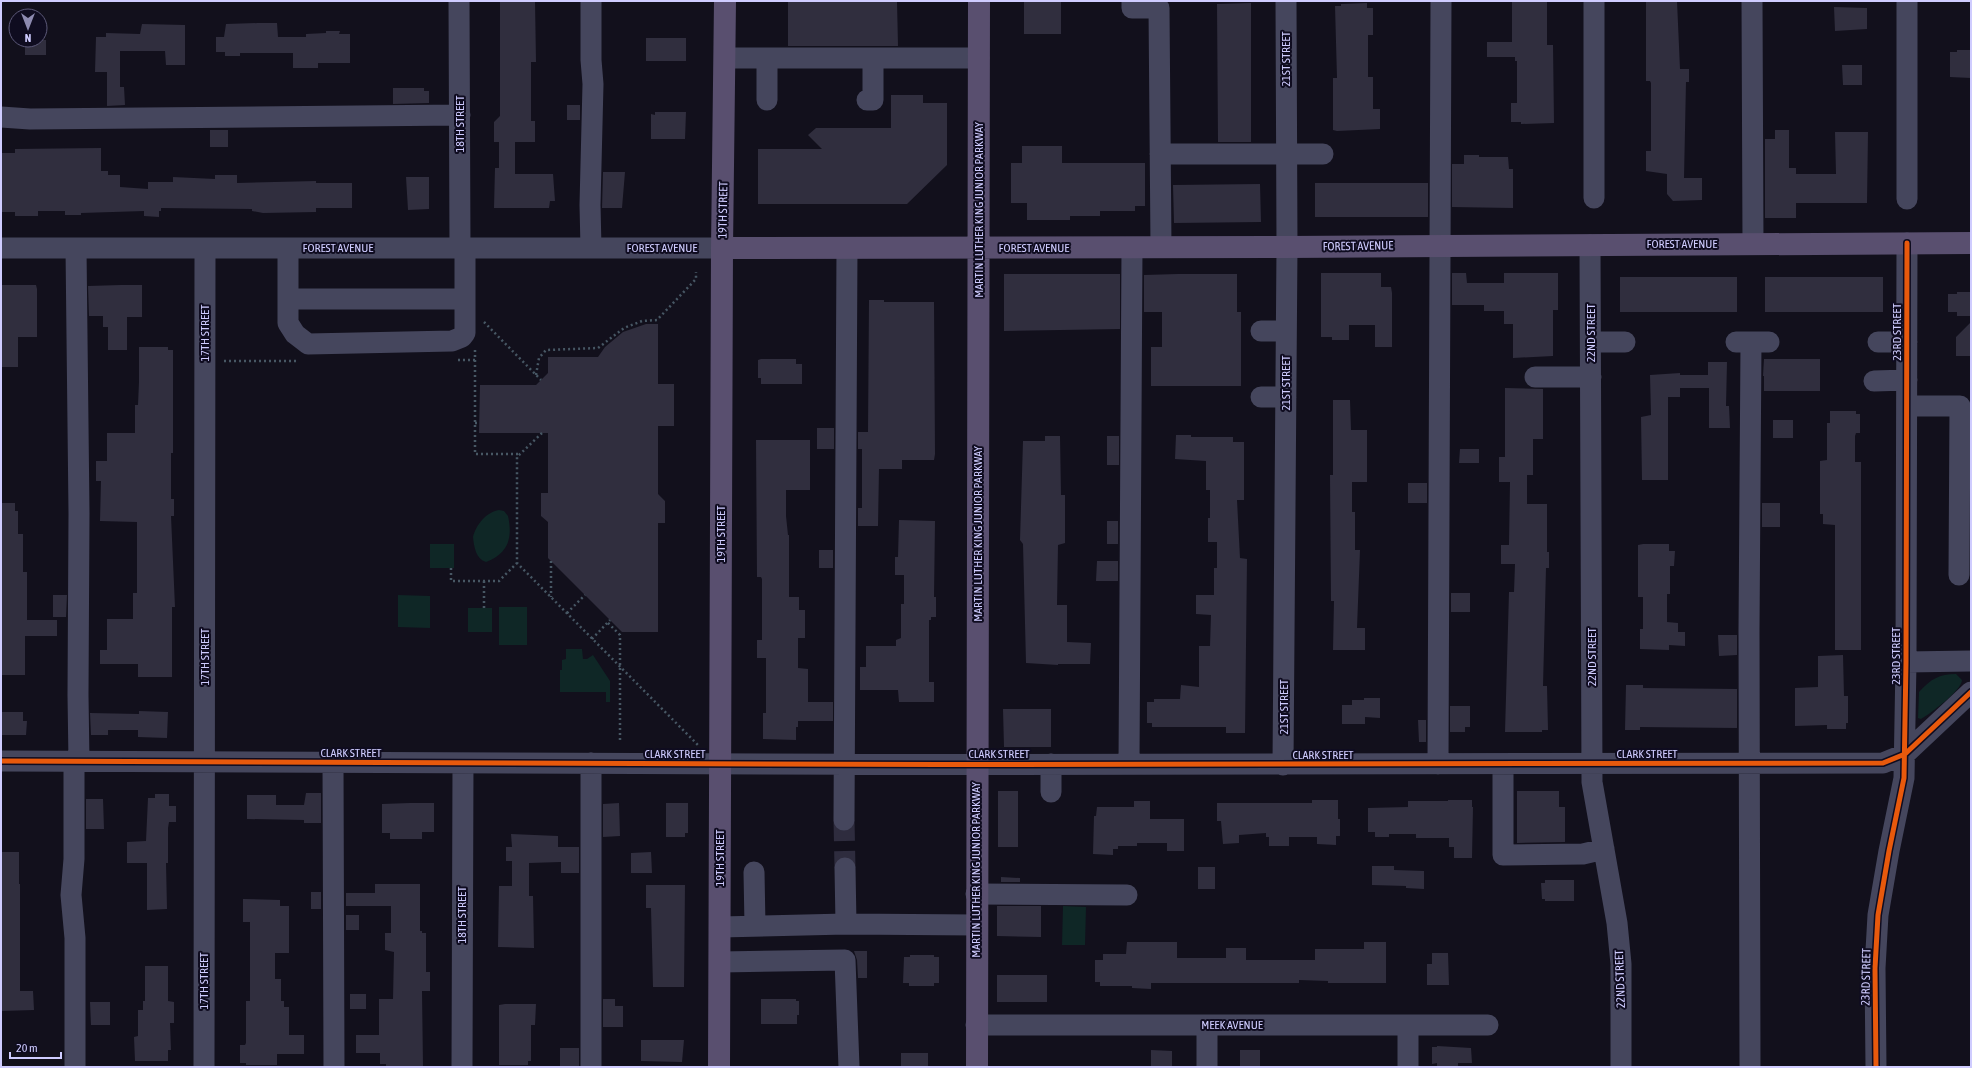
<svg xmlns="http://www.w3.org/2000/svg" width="1972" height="1068" font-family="'Asap Condensed',sans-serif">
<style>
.green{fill:#0f2726}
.building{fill:#302e3e}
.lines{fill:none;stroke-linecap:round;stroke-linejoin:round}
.minor-tunnel{stroke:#2e2c3e;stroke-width:21;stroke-dasharray:21 10;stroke-linecap:butt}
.path{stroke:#475764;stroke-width:2.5;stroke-dasharray:2 3;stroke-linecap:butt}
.minor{stroke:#45465d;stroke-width:21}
.major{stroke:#594f6f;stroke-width:22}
.cycleway-casing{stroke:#0f0c20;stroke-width:8}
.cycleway{stroke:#e8590c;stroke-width:5}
.labels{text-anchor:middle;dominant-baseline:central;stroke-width:4;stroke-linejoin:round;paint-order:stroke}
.street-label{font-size:12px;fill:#cfccff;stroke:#0f0c20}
</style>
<rect width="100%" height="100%" fill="#12101c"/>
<path class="green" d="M499,510L504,511L508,516C513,538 508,554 486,562C476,559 474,547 473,537C476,525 486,512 499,510Z
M430,544H454V568H430Z
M398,595L430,596V628L398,627Z
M499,607H527V645H499Z
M468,608H492V632H468Z
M566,649H582L583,659H587L593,655L610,681V702H606V692H560V670H562V660L566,659Z
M1956,674L1962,680C1962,690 1930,714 1921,719L1918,718L1919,692C1931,679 1939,674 1956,674Z
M1063,906L1086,907L1085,945H1062Z"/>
<path class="building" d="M500,1H535L536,62H531V121H535V142H515V174H553L555,201H550L549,208H494L495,168H499V142H494V122L500,116Z
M788,1H897L898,46H788Z
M1024,1H1061V34H1024Z
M1512,1H1547V45H1553L1554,123L1521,124V122H1511V103H1517V61H1515V57H1487V42H1512Z
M1646,1H1677L1680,69H1689V82H1686L1684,178H1702V200L1673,201L1667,194V174L1646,171V151H1651V83L1650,81H1646Z
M1251,3V142H1218L1217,4Z
M1367,3V8H1373V35H1368V77H1373V109H1380V129L1337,131L1333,130V78H1337L1335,6H1341V4Z
M1834,7L1867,8V29L1835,31Z
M258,23H277L278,37H306V34L326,33V31H340L339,34H350V63H318V68H293V53H240V56H225V52H216V37H224L226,24Z
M142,24L185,25V65H166L165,51H120V87H124L125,105L107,106V72H95L96,37H106V33L140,34Z
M646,38H686V61H646Z
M25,40H46V55H25Z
M1957,50H1971V78L1950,77V52H1957Z
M1842,65H1862V85H1843Z
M393,88H424V91H429V103L393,104Z
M891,95H923V103H947V165L907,204H758V149H822L808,135L816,128H891Z
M567,105H580V120H567Z
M655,112H686L685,139H651V114L655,115Z
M210,130H228V147H210Z
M1775,130H1789V168H1796V174H1836L1835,132H1868L1867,203H1796V218H1765V139H1775Z
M1022,146H1062V163H1145V206H1135V211H1100V216H1070V220H1027V203H1011V163H1022Z
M101,148V171H108V175H120V187L148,189V182H173V177L215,179V175H237V183L316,181V183H352V208H316V212L263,213L252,211V209L161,208V211H159V217L144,216V211L81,213V215H65V211H38V216H15V212H1V153H15V149Z
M1464,155H1479V157H1508L1509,169H1513V208L1452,207V164H1464Z
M603,172H625L622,208H602Z
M406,177H429V209L408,210Z
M1315,183H1428V217H1315Z
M1260,184L1261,222L1174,223L1173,185Z
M1321,273H1381V287H1391L1392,293V347H1375V325H1349V340H1332V337H1321Z
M1452,273H1466L1467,283H1504V273H1558V310H1553V356L1513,358V324H1504V311H1484V305H1452Z
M1004,274H1120V329L1004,331Z
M1178,274H1237V312H1241V386H1151V347H1162V312H1144V275Z
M1620,277H1737V312H1620Z
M1765,277H1883V312H1765Z
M1,285H36L37,289V337H18V367H1Z
M121,285H142V317H127V350H108V327H103V316H89L88,286Z
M1957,292H1971V316H1957V312H1948V294H1957Z
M869,300H884V302H934L935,454L934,460H902V469H879L878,526H858V508H862V449H858V432H868Z
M1971,322V356H1956V337Z
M646,324H658V384H674V426H658V494L665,501V523H658V632H622L548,558V522L541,516V493H548V433H479L480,385H536L548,373V357H598L605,347L623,332Z
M139,347H168V350H173V453H171V499H174V516H171L175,607H172V677H138V664H100V650H107V619H133V593H137V522L100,521L101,481H96V461H107V433H135V405H138L139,382Z
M761,359H796V364H802V384H761V378H758V360Z
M1764,359H1820V391H1764V376H1763Z
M1708,362H1727L1726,406H1729L1730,428H1709V388H1680V397H1668V480H1642L1641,417L1651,415L1650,375L1680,373V375H1708Z
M1505,388L1543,389V439H1533V475H1527V504H1547V552H1549V568H1546L1543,686H1547L1548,730H1542V732H1505L1509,592H1514L1515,564H1501V545H1509L1510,482H1499V457H1505Z
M1333,400H1350L1351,430H1367V482H1352V512H1355V550H1360L1357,628H1365V650H1333L1334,601H1331L1330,475H1333Z
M1830,411H1856V414H1860V433H1856L1855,436V462H1861V650H1835V525L1823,524V514H1820V461L1827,460V423H1830Z
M1773,420H1793V438H1773Z
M817,428H834V449H817Z
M1176,435H1191V437H1233V442H1244V500H1237L1240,558L1247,559L1245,733H1226V727H1152V723H1147V702H1154V699H1180L1181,685L1199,687V646H1210L1211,615L1196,614V595H1214V568H1217V542H1208V518H1210V490H1206V461L1175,459Z
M1045,436H1060L1061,495H1065V543L1058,545L1057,605H1067V642L1091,643L1090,664H1058V665L1026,663L1023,544L1020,540L1023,441H1045Z
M1107,436H1119V465H1107Z
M756,440H810V490H786V516L788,535H789V597H799V610H805V638H798V668L808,669V702H833V721H798V727H796V740L763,739V713H766V658H757V640H762V579L761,577H757Z
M1460,449H1479V463H1459Z
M1408,483H1427V503H1408Z
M1,503H15V511H18V534H23V572H27V620H57V636H25V675H1Z
M1762,503H1780V527H1762Z
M899,520L935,521L934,597H936V617H931V620H929V682H934V702H899L898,690H860V667H866V646H896V640L901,638V604H904V575H895V557H898Z
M1107,521H1118V544H1107Z
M1643,544H1669V551H1675L1674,566H1670V594H1667V622L1678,623V632H1685V646L1669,645V650L1640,649V629H1643V597H1638V545Z
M819,550H833V568H819Z
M1097,561H1118V581H1096Z
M1451,593H1470V612H1451Z
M53,595H67L66,617H53Z
M1718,635H1737V655L1719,656Z
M1843,655L1844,696H1848V723H1846V729H1827V725L1795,726V688L1818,687V656Z
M1626,685H1643V688L1737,689V728L1640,727V730H1625Z
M1364,698H1380V718L1365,717V724H1342V705H1352V700H1364Z
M1450,706H1470V727H1465V732H1450Z
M1003,709H1051V747H1004Z
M139,711L168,712L167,738L138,737V730H108V735H91L90,713L139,714Z
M1,712H23V721H27L26,735H1Z
M1418,720H1426V742H1419Z
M998,791H1018V847H998Z
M1517,791H1559V807H1565V842L1517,843Z
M306,793H321V823H304V820L247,819V795H276V805H304Z
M155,794H169V806H176V822H169L168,828V863H166L167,909L147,910V863H127V842L146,841L148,798H155Z
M86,799H103L104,829H86Z
M1312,800H1338V819H1340V836H1336V845L1317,844V837H1289V846H1269V837H1266V833L1239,835V843L1223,844L1221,821H1217V803H1312Z
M1448,800H1472V807H1473L1472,858H1454V847H1449V838H1416V834H1389V837H1375V832H1368V808L1408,807V801H1448Z
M1134,801H1150V819H1184V851H1167V843H1137V846H1118V849H1113V855L1093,854L1094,816H1096L1097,807H1134Z
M410,803H434V832H422V839H390V833H382V804Z
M619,803L620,836L603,837V804Z
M666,803H688V833H685V837H666Z
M511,834L558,836V847H579V873H561V862L529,863V896H533L534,948L498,947L499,886H512V861H506V847H512Z
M1,852H19V884H20V991H33L34,1010L1,1011Z
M651,852L652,873H631V853Z
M1372,866H1394V870L1424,871V889L1406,888V886L1372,885Z
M1198,867H1215V889H1198Z
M1001,877L1020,878V882H1001Z
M1545,880H1574V901H1545V899H1542L1541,883H1545Z
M375,884H420V931H422V933H426V972H430V991H422L423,1067H386V1064H380V1053H356V1035H379V999H393L394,952L385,950V933H391V906H346V893H375Z
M646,885H685L684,987H653L651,908H646Z
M311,892H321V909H311Z
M243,899L280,900V906H289V953H275V979H281V1001H284V1007H289V1035H304V1054H277V1065H246V1063H240V1045H245L246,1043V1001H250V922H243Z
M997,906H1041V937L997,936Z
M346,915H359V930H346Z
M1127,942H1177V958H1226V948H1246V960H1315V949H1364V942H1386V983H1328V981L1299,980V983H1151V989L1132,988V986H1100V982H1095V960H1103V954H1126Z
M854,951H867V978H858L857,960Z
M1432,953H1448L1449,985H1427V964H1432Z
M910,955H934V957H939V983H934V986H909V983H903L904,957H910Z
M145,966H168V1001L174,1002V1023H170L171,1050H168V1061H135L134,1037L138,1036V1010H143V1001H145Z
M997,975H1047V1002H997Z
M350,994H366V1009H350Z
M603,999H615V1006H623V1027H603Z
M761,999H796V1001H799V1015H797V1024H761Z
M90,1002H110V1025H91Z
M505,1004H536L535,1025H531V1061H528V1065H499V1005Z
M641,1040H684L682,1062L641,1061Z
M1437,1046L1471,1048L1472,1063H1458V1066H1437V1063L1432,1064V1047H1437Z
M560,1048H579V1067H560Z
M1151,1050L1172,1051V1067H1151Z
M1240,1050H1260V1067H1240Z
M901,1053H928V1067H901Z"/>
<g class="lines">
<path class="minor-tunnel" d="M844,820L845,868"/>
<path class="path" d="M484,322L541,380
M475,350V454H520
M458,360H475
M224,361H299
M536,375L539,358L546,350L598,348L624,328L642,321L657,320L696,279V272
M475,423H480
M542,433L517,457V563L698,745
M551,561V597
M451,568V581H499L517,563
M484,608V581
M567,613L585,595
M608,623L620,635V743
M592,639L610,620"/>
<path class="minor" d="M459,1L460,248
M1132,1V8H1159L1161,247
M1594,1V198
M1752,1L1753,244
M1907,1V199
M725,58H979
M767,58V100
M867,100H873V58
M1,117L30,119L460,115
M1160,154H1323
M1590,245L1592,782L1617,923L1621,964V1067
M1,248H722
M76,248L79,513L78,695L79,762
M288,248V323L295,334L308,344L452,341L462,337L465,333V248
M591,248L590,205L593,84L591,60V1
M288,299H465
M1261,331H1286
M1591,342H1625
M1736,342H1769
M1878,342H1907
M1535,377H1591
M1874,381L1907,380
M1261,397H1286
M1907,406H1960L1959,575
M1906,662L1971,661
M1,761C628,766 1256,765 1883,763L1905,754L1971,692
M74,762V859L71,895L75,938V1067
M333,763L334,1067
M1129,764L1132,248
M1438,764L1441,1
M1503,764V855L1583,854L1604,849
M1283,765L1287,247L1286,1
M1051,792V764
M844,820L847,248
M845,868L846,924
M754,872L755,926
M976,894L1127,895
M720,927L846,924L976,925
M720,962L845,960L849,1067
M976,1025H1488
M204,1067L205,248
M462,1067L463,763
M591,1067V763
M1207,1067V1025
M1408,1067V1025
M1750,1067L1749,630L1751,342
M1876,1067L1875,968L1878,915L1889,851L1904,778L1906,662L1907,243"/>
<path class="major" d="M722,248L1287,247L1971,243
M719,1067L722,248L725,1
M977,1067L979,1"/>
<defs>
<path id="cycleway" d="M1,761C628,766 1256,765 1883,763L1905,754L1971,692
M1876,1067L1875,968L1878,915L1889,851L1904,778L1906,662L1907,243"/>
</defs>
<use href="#cycleway" class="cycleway-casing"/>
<use href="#cycleway" class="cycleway"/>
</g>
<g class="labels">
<g class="street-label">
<text transform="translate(1286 59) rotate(-90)">21ST STREET</text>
<text transform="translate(460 124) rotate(-90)">18TH STREET</text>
<text transform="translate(723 210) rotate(-89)">19TH STREET</text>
<text transform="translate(979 210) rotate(-90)">MARTIN LUTHER KING JUNIOR PARKWAY</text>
<text x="1682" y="244">FOREST AVENUE</text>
<text transform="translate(1358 246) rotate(-1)">FOREST AVENUE</text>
<text x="338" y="248">FOREST AVENUE</text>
<text x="662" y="248">FOREST AVENUE</text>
<text x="1034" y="248">FOREST AVENUE</text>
<text transform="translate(1897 332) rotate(-90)">23RD STREET</text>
<text transform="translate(205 333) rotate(-90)">17TH STREET</text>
<text transform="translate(1591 333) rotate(-90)">22ND STREET</text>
<text transform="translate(1286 383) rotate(-90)">21ST STREET</text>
<text transform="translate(721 534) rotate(-90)">19TH STREET</text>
<text transform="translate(978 534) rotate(-90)">MARTIN LUTHER KING JUNIOR PARKWAY</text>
<text transform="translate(1896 656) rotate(-90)">23RD STREET</text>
<text transform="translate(205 657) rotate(-90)">17TH STREET</text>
<text transform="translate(1592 657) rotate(-90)">22ND STREET</text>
<text transform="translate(1284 707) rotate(-90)">21ST STREET</text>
<text x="351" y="753">CLARK STREET</text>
<text x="675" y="754">CLARK STREET</text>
<text x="999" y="754">CLARK STREET</text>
<text x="1647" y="754">CLARK STREET</text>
<text x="1323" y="755">CLARK STREET</text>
<text transform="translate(720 858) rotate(-90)">19TH STREET</text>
<text transform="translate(976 870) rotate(-90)">MARTIN LUTHER KING JUNIOR PARKWAY</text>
<text transform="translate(462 915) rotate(-90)">18TH STREET</text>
<text transform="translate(1866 977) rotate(-89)">23RD STREET</text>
<text transform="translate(1620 979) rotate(-92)">22ND STREET</text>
<text transform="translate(204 981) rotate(-90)">17TH STREET</text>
<text x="1232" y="1025">MEEK AVENUE</text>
</g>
</g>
<rect width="1972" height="1068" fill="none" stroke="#cfccff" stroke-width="4"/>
<g transform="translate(28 28) rotate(180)"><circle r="19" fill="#0f0c20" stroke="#5c5979"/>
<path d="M0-3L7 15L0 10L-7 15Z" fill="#8d8ab0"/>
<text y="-6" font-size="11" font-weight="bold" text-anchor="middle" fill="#cfccff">N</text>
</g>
<path d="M10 1052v6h51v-6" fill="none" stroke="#cfccff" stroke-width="2"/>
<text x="16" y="1052" font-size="12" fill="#cfccff" stroke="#0f0c20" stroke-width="3" paint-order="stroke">20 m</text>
</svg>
